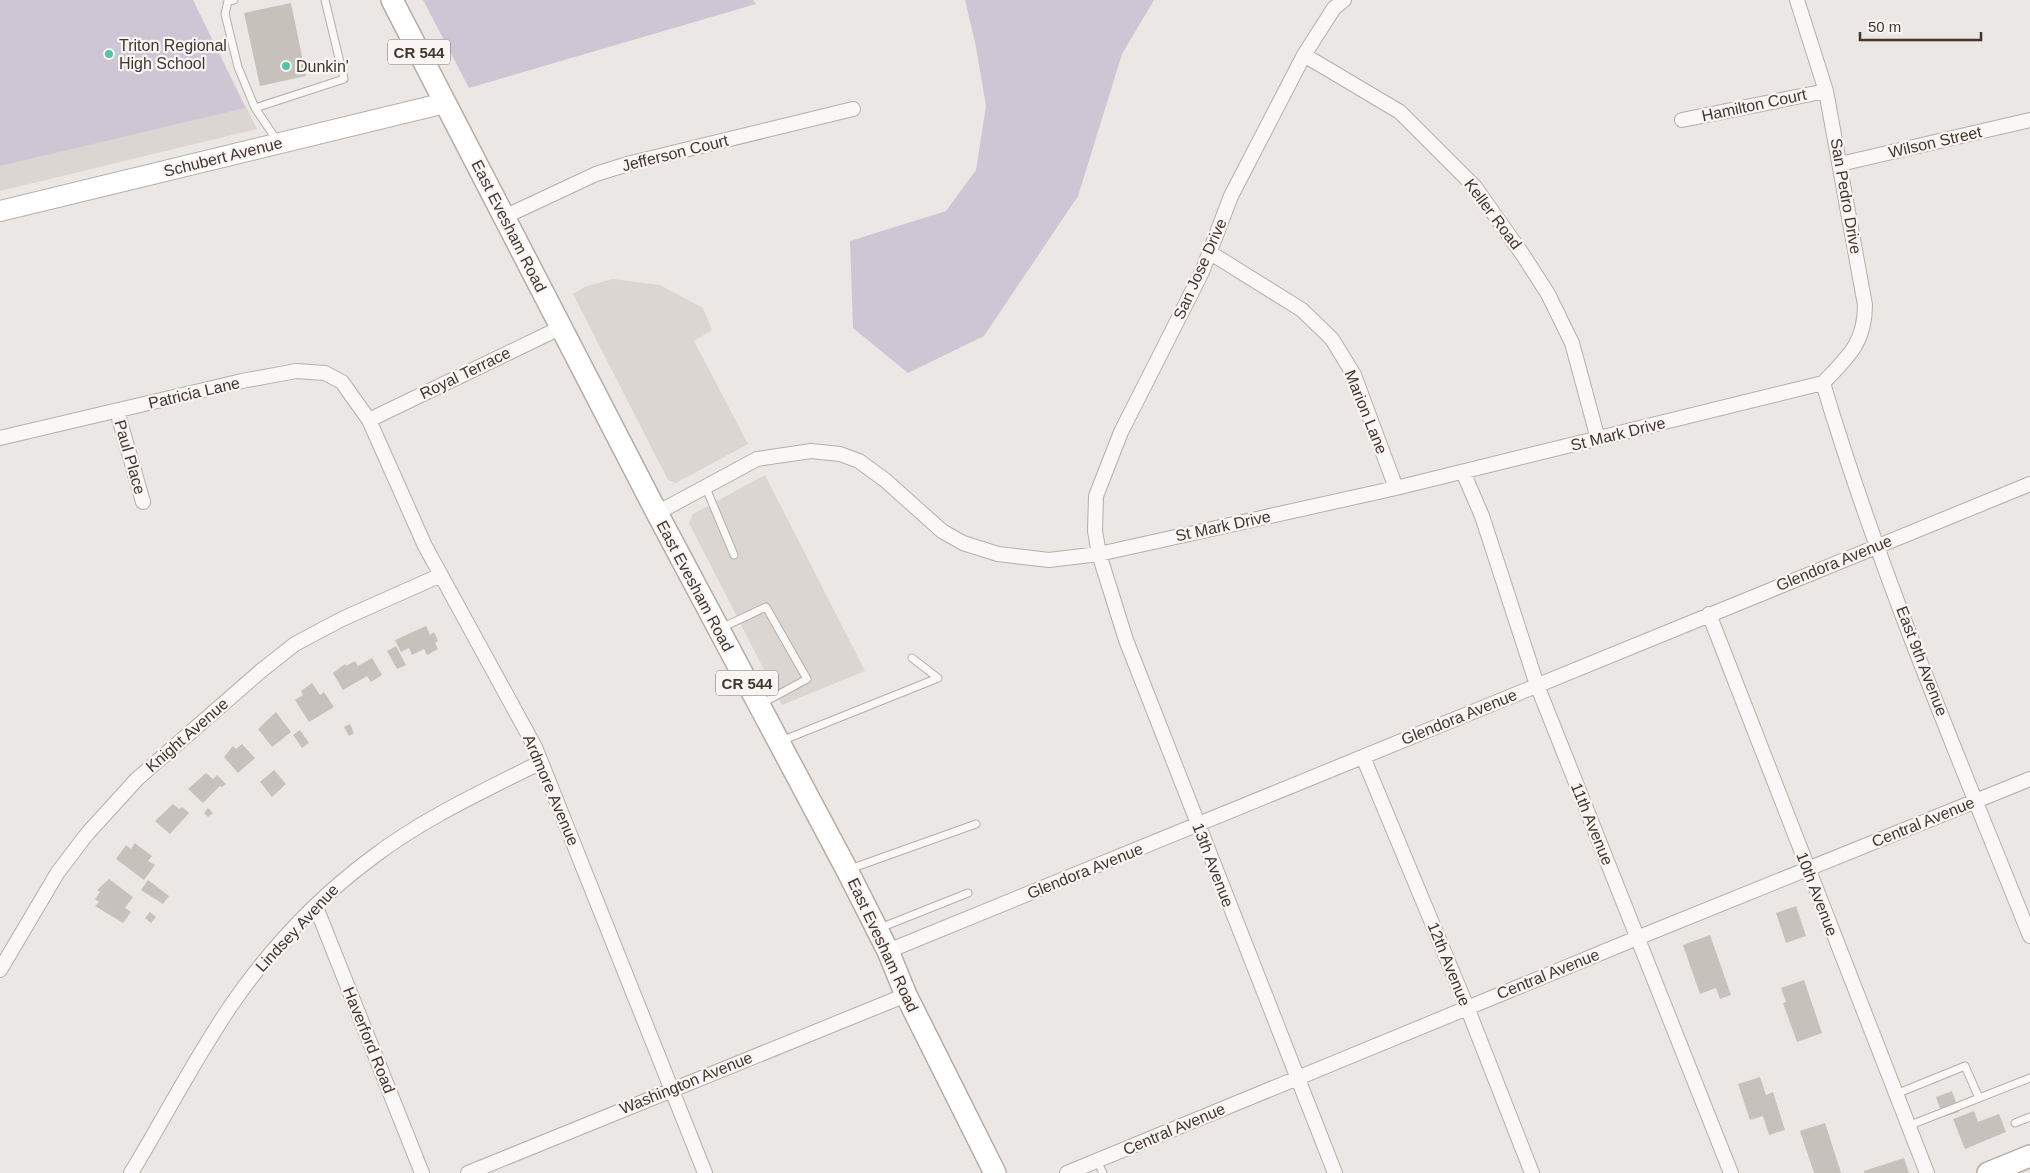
<svg xmlns="http://www.w3.org/2000/svg" width="2030" height="1173" font-family="Arial,sans-serif">
<style>
.built{fill:#dcd6d2}
.green{fill:#cec6d4}
.building{fill:#c7c1bb}
.lines{fill:none;stroke-linecap:round;stroke-linejoin:round}
.lane-casing{stroke:#b5afa9;stroke-width:9}
.street-casing{stroke:#b5afa9;stroke-width:16}
.secondary-casing{stroke:#b5afa9;stroke-width:22}
.primary-casing{stroke:#b6aca4;stroke-width:24}
.lane{stroke:#f9f8f6;stroke-width:7}
.street{stroke:#f9f8f6;stroke-width:14}
.secondary{stroke:#fff;stroke-width:20}
.primary{stroke:#fff;stroke-width:21}
.poi-dot{fill:#54c5a1;stroke:#f8f5f4;stroke-width:2}
.labels{text-anchor:middle;dominant-baseline:central;stroke-width:4.5;stroke-linejoin:round;paint-order:stroke}
.shield{fill:#f8f5f4;stroke:#797069;stroke-width:1}
.shield-label{font-size:15px;font-weight:bold;fill:#42372d}
.poi-label{font-size:16px;fill:#42372d;stroke:#f8f5f4;text-anchor:start}
.street-label{font-size:16px;fill:#42372d;stroke:#f8f5f4}
</style>
<rect width="100%" height="100%" fill="#ebe7e4"/>
<path class="built" d="M0,0H193L257,129L0,191Z
M613,279L660,285L703,308L712,330L694,341L748,444L676,483L668,480L573,294L585,287Z
M765,475L865,671L782,705L689,523L693,514Z"/>
<path class="green" d="M0,0H193L245,108L0,166Z
M423,0H753L756,4L469,88Z
M965,0H1154L1122,54L1078,196L984,336L908,373L853,328L850,241L946,211L976,170L986,106L975,42Z"/>
<path class="building" d="M291,3L306,76L260,86L244,13Z
M426,626L430,635L434,632L438,641L435,643L438,649L427,655L424,649L412,655L409,648L401,652L395,640Z
M396,646L406,665L397,669L387,651Z
M372,658L382,675L371,682L367,676L343,690L333,673L345,664L346,666L355,661L358,666Z
M312,683L320,695L324,692L334,707L309,722L295,700L303,695L301,691Z
M276,712L291,732L272,747L258,729Z
M350,724L354,733L349,736L344,727Z
M300,730L309,743L302,748L293,735Z
M242,744L255,758L238,773L224,757L233,746L236,749Z
M274,770L286,784L272,797L260,782Z
M206,773L213,779L217,775L226,784L222,787L220,786L203,803L188,789Z
M173,804L179,809L182,807L189,813L170,834L155,821Z
M208,808L213,813L208,817L204,813Z
M135,843L152,856L148,861L155,865L144,880L116,859L126,845L131,849Z
M109,879L133,897L125,908L131,912L123,923L95,906L99,902L95,899L100,892L97,890Z
M148,880L169,896L163,904L141,890Z
M1796,906L1806,936L1786,943L1776,913Z
M150,912L156,917L151,923L145,918Z
M1710,935L1731,995L1720,999L1716,988L1700,994L1683,945Z
M1804,980L1822,1033L1797,1042L1783,1003L1786,1002L1781,988Z
M1760,1077L1766,1095L1773,1092L1785,1130L1769,1135L1763,1116L1750,1120L1738,1084Z
M1952,1091L1959,1112L1943,1117L1936,1097Z
M1974,1111L1978,1122L1999,1114L2006,1132L1965,1149L1953,1119Z
M1825,1123L1841,1173H1814L1800,1131Z
M1904,1158L1909,1173H1864V1171Z"/>
<g class="lines">
<defs>
<path id="lane" d="M234,0L228,1L225,14L238,67L255,108L278,142
M255,108L344,79L325,0
M706,488L734,555
M721,628L766,607L807,679L761,704
M781,741L938,678L912,658
M850,869L976,824
M880,928L968,893
M1896,1094L1965,1066L1979,1098
M2015,1123L2030,1117
M1908,1126L2030,1078
M1097,1161L1103,1173"/>
<path id="street" d="M1797,0L1826,91L1865,305C1865,343 1848,357 1823,383
M1304,55L1400,112L1475,187L1523,255L1548,294L1572,343L1598,439
M1682,120L1826,91
M1840,164L2030,120
M504,217L596,174L631,163L853,109
M1209,252L1302,310L1332,339L1354,375L1396,488
M1823,383C1879,571 1957,754 2030,936
M117,411L143,502
M369,420L562,327
M0,438L242,381L296,371L325,373L342,382L369,420L425,546L535,747L705,1173
M1463,472L1482,516L1537,685L1731,1173
M657,513L757,459L811,451L840,454L859,461L885,480L942,531L963,543L998,554L1049,560L1099,554L1396,488L1823,383
M1709,614L1927,1173
M1363,757L1467,1007L1532,1173
M316,907L422,1173
M888,951L2030,484
M0,970L58,872L87,834L137,779L262,670L295,644L342,619L441,575
M131,1173C165,1117 195,1058 232,1004C270,949 319,897 373,857C424,818 484,791 541,762
M468,1173L906,995
M1067,1173L1637,938L2030,779
M1335,1173L1126,640L1099,554L1095,531L1096,496L1121,432L1202,272L1231,196L1304,55L1334,8L1344,0"/>
<path id="secondary" d="M0,211L445,103"/>
<path id="primary" d="M392,0L657,513L847,870L888,951L906,995L995,1173
M1988,1173L2030,1156"/>
</defs>
<use href="#lane" class="lane-casing"/>
<use href="#street" class="street-casing"/>
<use href="#secondary" class="secondary-casing"/>
<use href="#primary" class="primary-casing"/>
<use href="#lane" class="lane"/>
<use href="#street" class="street"/>
<use href="#secondary" class="secondary"/>
<use href="#primary" class="primary"/>
</g>
<g class="poi-dot">
<circle cx="109" cy="54" r="5"/>
<circle cx="286" cy="66" r="5"/>
</g>
<g class="labels">
<g class="shield">
<rect x="388" y="39.5" width="62" height="25" rx="4"/>
<rect x="716" y="670.5" width="62" height="25" rx="4"/>
</g>
<g class="shield-label">
<text x="419" y="52">CR 544</text>
<text x="747" y="683">CR 544</text>
</g>
<g class="poi-label">
<text x="119" y="45">Triton Regional<tspan x="119" dy="18">High School</tspan></text>
<text x="296" y="66">Dunkin'</text>
</g>
<g class="street-label">
<text transform="translate(1754 105) rotate(-12)">Hamilton Court</text>
<text transform="translate(1935 142) rotate(-13)">Wilson Street</text>
<text transform="translate(675 153) rotate(-14)">Jefferson Court</text>
<text transform="translate(223 157) rotate(-14)">Schubert Avenue</text>
<text transform="translate(1846 196) rotate(80)">San Pedro Drive</text>
<text transform="translate(1493 214) rotate(53)">Keller Road</text>
<text transform="translate(509 226) rotate(63)">East Evesham Road</text>
<text transform="translate(1200 269) rotate(-66)">San Jose Drive</text>
<text transform="translate(465 373) rotate(-26)">Royal Terrace</text>
<text transform="translate(194 393) rotate(-13)">Patricia Lane</text>
<text transform="translate(1366 412) rotate(68)">Marion Lane</text>
<text transform="translate(1618 434) rotate(-14)">St Mark Drive</text>
<text transform="translate(130 457) rotate(74)">Paul Place</text>
<text transform="translate(1223 526) rotate(-12)">St Mark Drive</text>
<text transform="translate(1834 563) rotate(-22)">Glendora Avenue</text>
<text transform="translate(695 586) rotate(62)">East Evesham Road</text>
<text transform="translate(1922 661) rotate(69)">East 9th Avenue</text>
<text transform="translate(1459 717) rotate(-22)">Glendora Avenue</text>
<text transform="translate(187 735) rotate(-41)">Knight Avenue</text>
<text transform="translate(551 790) rotate(67)">Ardmore Avenue</text>
<text transform="translate(1923 822) rotate(-22)">Central Avenue</text>
<text transform="translate(1592 824) rotate(68)">11th Avenue</text>
<text transform="translate(1213 865) rotate(69)">13th Avenue</text>
<text transform="translate(1085 871) rotate(-22)">Glendora Avenue</text>
<text transform="translate(1817 894) rotate(69)">10th Avenue</text>
<text transform="translate(297 928) rotate(-47)">Lindsey Avenue</text>
<text transform="translate(883 945) rotate(65)">East Evesham Road</text>
<text transform="translate(1449 964) rotate(68)">12th Avenue</text>
<text transform="translate(1548 974) rotate(-22)">Central Avenue</text>
<text transform="translate(369 1040) rotate(68)">Haverford Road</text>
<text transform="translate(686 1083) rotate(-22)">Washington Avenue</text>
<text transform="translate(1174 1129) rotate(-23)">Central Avenue</text>
</g>
</g>
<path d="M1860 32v8h121v-8" fill="none" stroke="#42372d" stroke-width="2.5"/>
<text x="1868" y="32" font-size="15" fill="#42372d" stroke="#f8f5f4" stroke-width="4" paint-order="stroke">50 m</text>
</svg>
